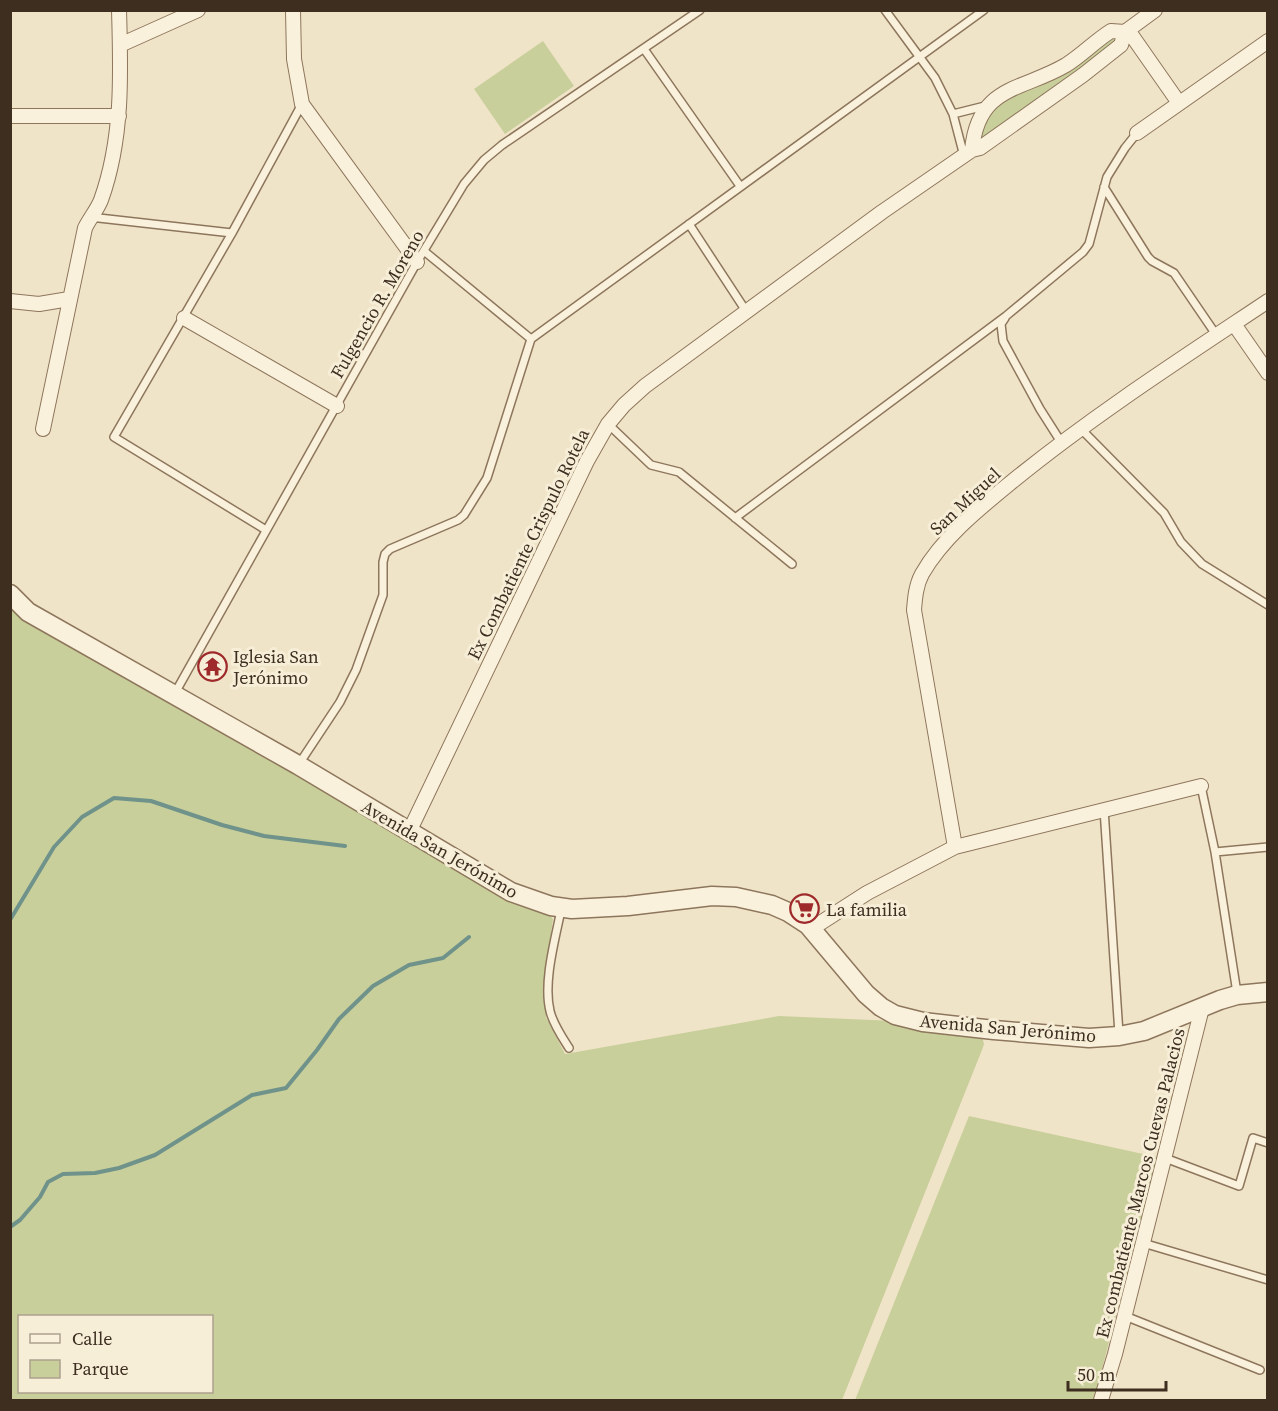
<svg xmlns="http://www.w3.org/2000/svg" width="1278" height="1411" font-family="'Source Serif 4',serif">
<style>
.green{fill:#c9cf9b;fill-rule:evenodd}
.lines{fill:none;stroke-linecap:round;stroke-linejoin:round}
.stream{stroke:#6f938a;stroke-width:4}
.service-casing{stroke:#8d765c;stroke-width:10}
.minor-casing{stroke:#8d765c;stroke-width:16}
.tertiary-casing{stroke:#8d765c;stroke-width:21}
.service{stroke:#faf1dc;stroke-width:7}
.minor{stroke:#faf1dc;stroke-width:14}
.tertiary{stroke:#faf1dc;stroke-width:18}
.labels{text-anchor:middle;dominant-baseline:central;stroke-width:6;stroke-linejoin:round;paint-order:stroke}
.street-label{font-size:18px;fill:#3d2e20;stroke:#f7eed8}
.poi-label{font-size:18px;fill:#3d2e20;stroke:#f7eed8;text-anchor:start}
</style>
<rect width="100%" height="100%" fill="#f0e4c8"/>
<path class="green" d="M1114,36L1118,41L979,144V134L986,120L1002,99Z
M543,41L574,86L505,134L474,89Z
M10,602L547,912L553,919L544,984L546,1017L565,1054L779,1016L895,1021L982,1036L984,1044L982,1050L842,1400H11ZM20,1316H212V1392H20Z
M969,1116L1157,1157L1094,1400H855Z"/>
<g class="lines">
<path class="stream" d="M10,920L54,847L82,817L114,798L151,801L222,825L264,836L345,846
M10,1227L20,1220L40,1197L48,1182L63,1174L95,1173L119,1168L155,1155L252,1095L286,1088L317,1050L339,1019L373,986L409,965L443,958L469,937"/>
<defs>
<path id="service" d="M885,10L935,78L953,114L964,156
M644,49L740,186
M953,114L985,106
M1104,187L1148,257L1152,261L1174,273L1217,336
M90,217L232,233
M689,224L746,311
M424,251L531,339
M1005,318L1001,324L1003,341L1040,409L1061,442
M608,424L651,465L679,472L792,564
M1080,428L1164,513L1181,542L1202,564L1268,605
M735,518L1006,316L1083,252L1089,244L1107,177L1125,148L1137,133
M266,530L114,437L232,233L302,104
M175,693L417,262L464,184L484,160L502,145L700,10
M299,764L340,702L356,670L383,595V562L385,554L390,549L458,520L464,515L487,478L531,339L984,10
M1201,786L1215,852L1237,993
M1104,809L1119,1034
M1215,852L1268,847
M561,910C555,940 543,982 550,1011C553,1024 562,1037 569,1048
M1165,1158L1239,1186L1253,1138L1268,1143
M1143,1243L1268,1280
M1125,1316L1260,1370"/>
<path id="minor" d="M293,10L294,59L302,104L417,262
M1128,30L1179,103
M120,45L198,10
M10,116H119
M1137,133L1268,41
M972,150C978,85 1022,91 1066,65C1082,55 1095,41 1111,31L1125,32
M10,301L39,304L69,299
M184,318L337,406
M1234,324L1268,373
M43,429L85,228C90,218 97,210 101,200C123,139 121,74 119,10
M409,832L587,461L608,424L624,405L645,386L882,212L972,150L980,148L1083,75L1121,45L1125,32L1155,10
M955,847L914,610C915,598 916,585 922,574C943,537 981,507 1014,480C1094,415 1181,359 1268,301
M811,929L867,893L955,847L1201,786
M1101,1400L1115,1354L1202,1008"/>
<path id="tertiary" d="M10,594L28,612L298,765L511,892L551,906L572,909L628,906L712,896L736,897L772,905L788,912L808,925L866,994L881,1007L895,1015L923,1022L994,1030L1089,1038L1119,1036L1144,1031L1220,1000L1237,995L1268,992"/>
</defs>
<use href="#service" class="service-casing"/>
<use href="#minor" class="minor-casing"/>
<use href="#tertiary" class="tertiary-casing"/>
<use href="#service" class="service"/>
<use href="#minor" class="minor"/>
<use href="#tertiary" class="tertiary"/>
</g>
<defs>
<symbol id="temple-ring" viewBox="-11 -11 22 22"><circle r="9.5" fill="#f7eed8" stroke="#9e2a2b" stroke-width="1.5"/><path d="M0-6L5-2H3V0L6.5 2.5H4V6H1.5V3h-3V6H-4V2.5H-6.5L-3 0V-2H-5Z" fill="#9e2a2b"/></symbol>
<symbol id="supermarket-ring" viewBox="-11 -11 22 22"><circle r="9.5" fill="#f7eed8" stroke="#9e2a2b" stroke-width="1.5"/><path d="M-6-5.5h2.5l.6 2H6L4.5 2H-2.5L-4.4-4H-6ZM-1.5 3.2a1.3 1.3 0 1 0 .1 0ZM3 3.2a1.3 1.3 0 1 0 .1 0Z" fill="#9e2a2b"/></symbol>
</defs>
<g fill-rule="evenodd">
<use href="#temple-ring" x="196" y="650" width="33" height="33"/>
<use href="#supermarket-ring" x="788" y="892" width="33" height="33"/>
</g>
<g class="labels">
<g class="street-label">
<text transform="translate(377 304) rotate(-60)">Fulgencio R. Moreno</text>
<text transform="translate(965 501) rotate(-43)">San Miguel</text>
<text transform="translate(528 544) rotate(-64)">Ex Combatiente Crispulo Rotela</text>
<text transform="translate(440 849) rotate(30)">Avenida San Jerónimo</text>
<text transform="translate(1008 1028) rotate(5)">Avenida San Jerónimo</text>
<text transform="translate(1140 1183) rotate(-76)">Ex combatiente Marcos Cuevas Palacios</text>
</g>
<g class="poi-label">
<text x="233" y="656">Iglesia San<tspan x="233" dy="21">Jerónimo</tspan></text>
<text x="826" y="909">La familia</text>
</g>
</g>
<rect width="1278" height="1411" fill="none" stroke="#3d2e20" stroke-width="24"/>
<rect x="18" y="1315" width="195" height="78" fill="#f7eed8" stroke="#ada18e" stroke-width="1.5"/>
<rect x="30" y="1334" width="30" height="9" fill="#faf1dc" stroke="#ada18e" stroke-width="1.5"/>
<text x="72" y="1345" font-size="18" fill="#3d2e20">Calle</text>
<rect x="30" y="1360" width="30" height="18" fill="#c9cf9b" stroke="#ada18e" stroke-width="1.5"/>
<text x="72" y="1375" font-size="18" fill="#3d2e20">Parque</text>
<path d="M1068 1381v9h98v-9" fill="none" stroke="#3d2e20" stroke-width="3"/>
<text x="1077" y="1381" font-size="18" fill="#3d2e20" stroke="#f7eed8" stroke-width="4.5" paint-order="stroke">50 m</text>
</svg>
